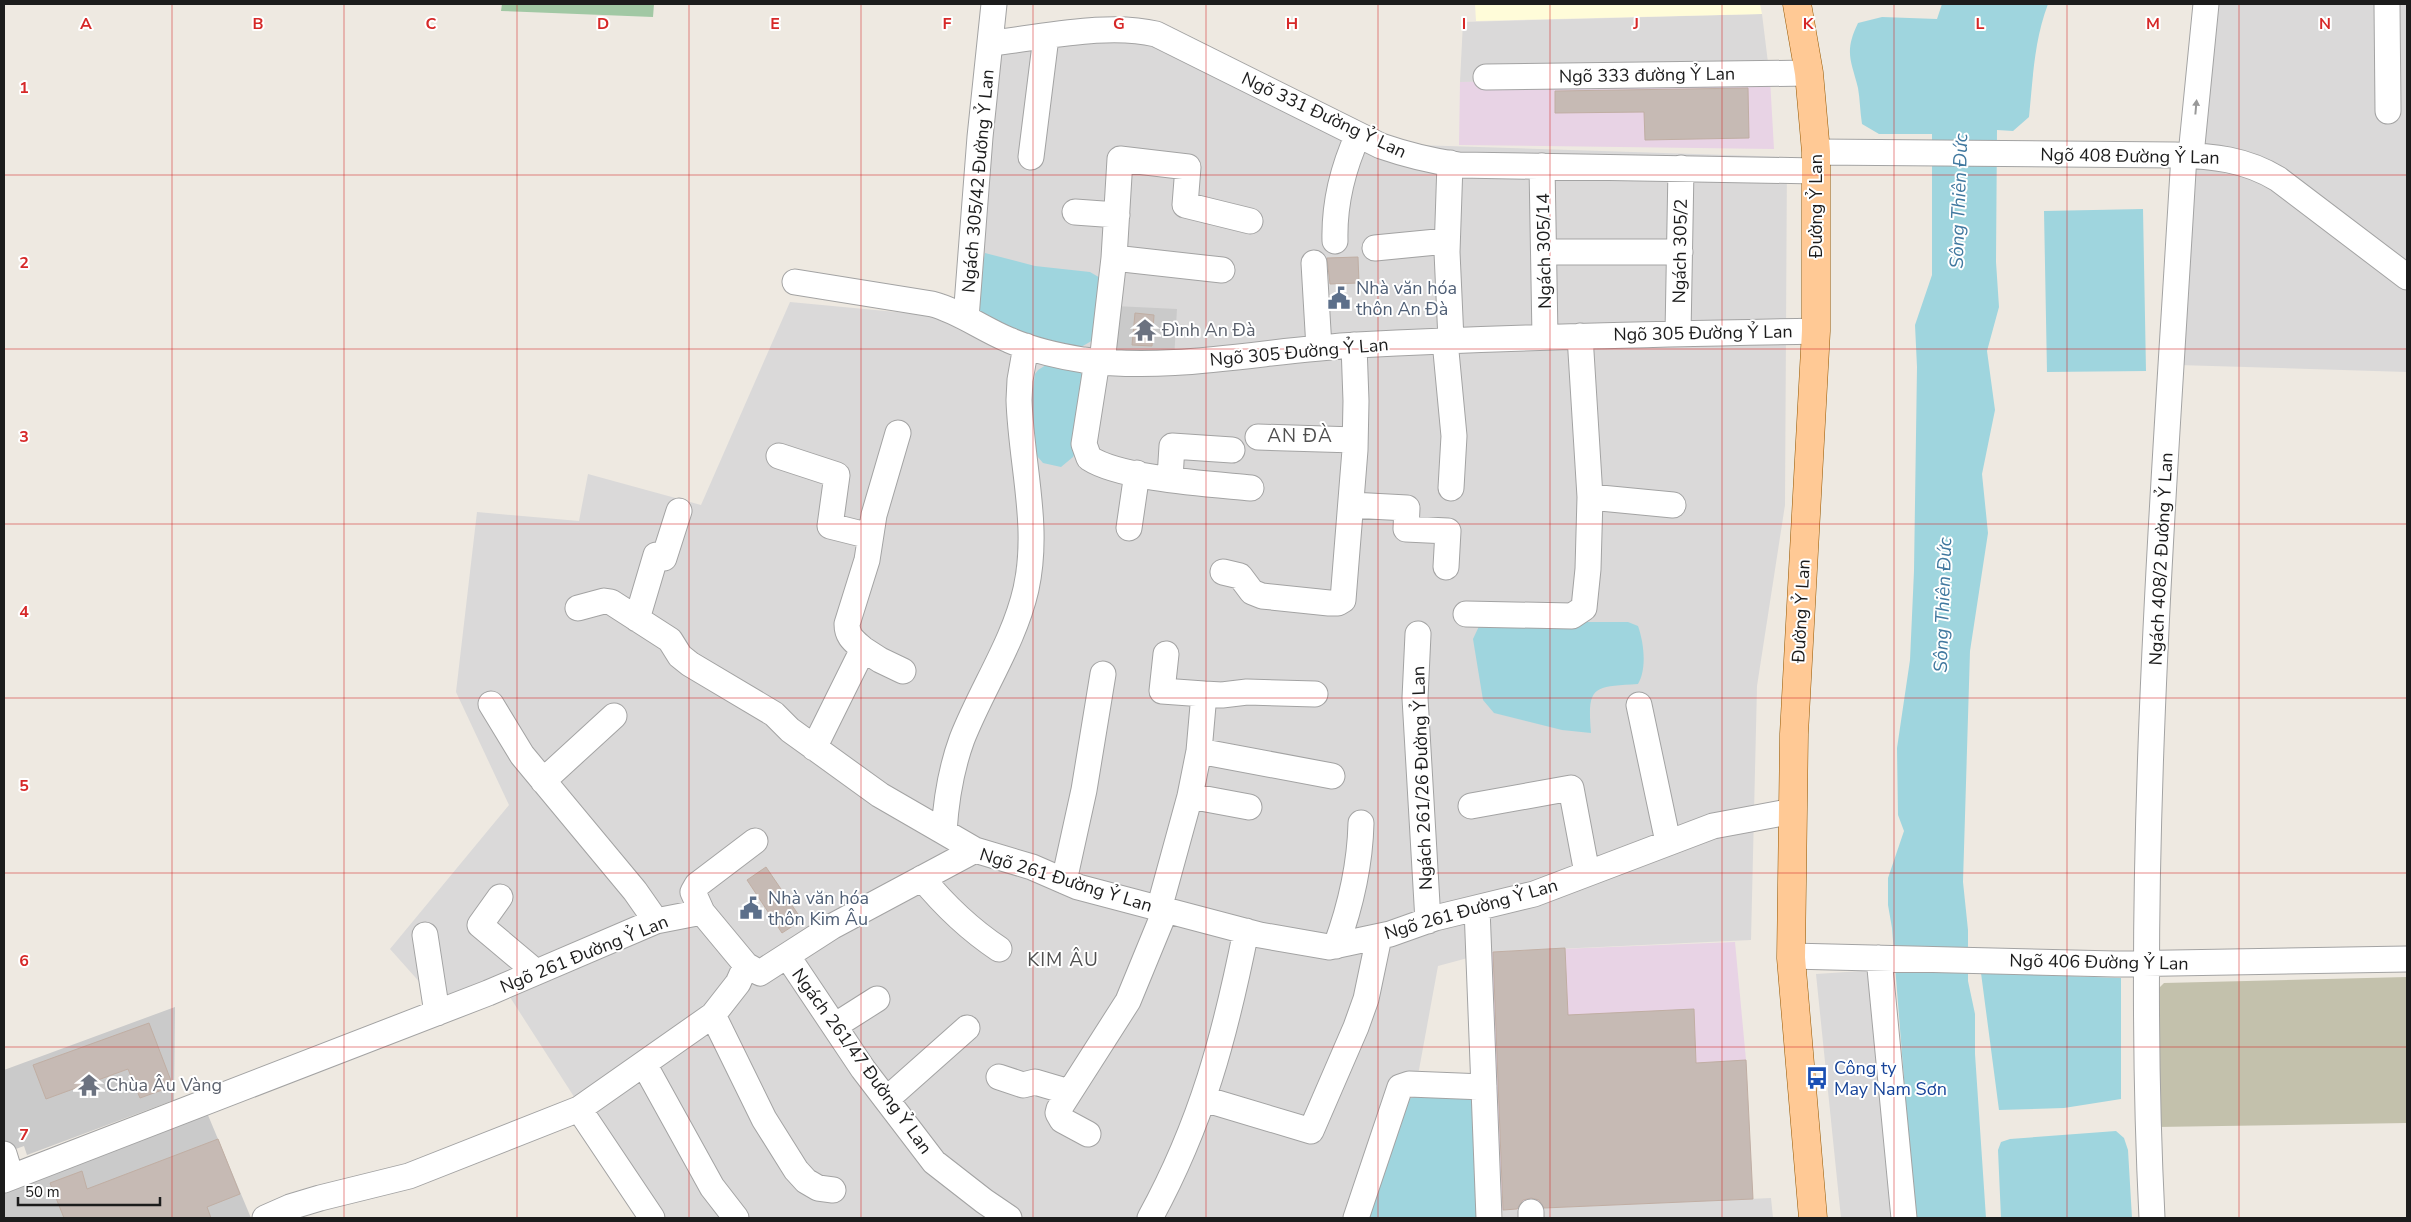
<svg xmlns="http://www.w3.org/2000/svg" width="2411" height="1222" font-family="'Nunito Sans',sans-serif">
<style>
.residential{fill:#dad9d9}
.industrial{fill:#e8d3e5}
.education{fill:#fffcd9}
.religious{fill:#cacaca}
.construction{fill:#c3c1ac}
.cemetery{fill:#a1c8a4}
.water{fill:#9fd5de}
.building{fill:#c6bab4;stroke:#c0aea3}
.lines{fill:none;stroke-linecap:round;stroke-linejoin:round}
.minor-casing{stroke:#a3a3a3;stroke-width:27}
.major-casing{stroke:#945700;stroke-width:29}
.minor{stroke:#fff;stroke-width:25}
.major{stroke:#ffc995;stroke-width:28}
.oneway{fill:#999}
.grid{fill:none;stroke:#d62828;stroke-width:1;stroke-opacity:0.55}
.labels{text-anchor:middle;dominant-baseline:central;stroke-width:4;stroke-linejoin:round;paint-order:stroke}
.street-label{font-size:18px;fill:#1c1c1c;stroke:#fff}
.service-label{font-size:18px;fill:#4e5e75;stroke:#fff;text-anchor:start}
.worship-label{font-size:18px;fill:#5b616d;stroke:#fff;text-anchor:start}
.transit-label{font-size:18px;fill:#164399;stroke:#fff;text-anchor:start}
.water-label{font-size:19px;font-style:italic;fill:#40789f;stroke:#fff}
.neighbourhood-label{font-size:19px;letter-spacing:1px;fill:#4f4f4f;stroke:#fff}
.grid-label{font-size:16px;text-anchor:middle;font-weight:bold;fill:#d62828;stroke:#fff;stroke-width:4;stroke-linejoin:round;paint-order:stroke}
</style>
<rect width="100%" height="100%" fill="#eee9e1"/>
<path class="residential" d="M2205,4H2407V372L2178,365Z
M1762,14L1770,79L1460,82L1463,22Z
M1163,30L1385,144L1787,157L1785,505L1757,686L1751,940L1490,952L1438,966L1412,1108L1373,1218H652L506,991L449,1015L390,949L509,805L456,692L477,512L579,521L588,474L701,505L790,302L960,318L990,56Z
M1876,970L1900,1218H1841L1816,974Z
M1771,1198L1773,1218H1503L1502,1210Z"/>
<path class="industrial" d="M1770,79L1774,149L1459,145L1460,82Z
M1735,942L1746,1060L1753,1199L1502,1210L1490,952Z"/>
<path class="education" d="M1475,4H1760L1762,14L1476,21Z"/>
<path class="religious" d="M1115,306L1177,309L1174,359L1113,351Z
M175,1007L174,1100L27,1155L24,1146L13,1150L10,1161L4,1139V1070Z
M205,1108L251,1218H4V1186Z"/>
<path class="construction" d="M2407,977V1123L2156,1127L2152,995L2164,983Z"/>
<path class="cemetery" d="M502,4H654L653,17L501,11Z"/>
<path class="water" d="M1942,4H2048C2034,41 2033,78 2029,117L2013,131L1997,130L1996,262L1999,307L1987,351L1995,410L1982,474L1988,533L1970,651L1963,882L1968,930V981L1975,1014V1054L1986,1218H1915L1892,928L1888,905V878L1904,831L1898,815L1897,748L1910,660L1914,571L1917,367L1915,325L1932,275V134H1879L1862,124C1860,112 1860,99 1858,88C1851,60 1844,52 1858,23L1882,17L1937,19Z
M2143,209L2146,371L2047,372L2044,211Z
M985,253L1035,266L1090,272L1102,279L1095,339L1081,347L1057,344L1003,329L974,310Z
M1046,365L1078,370L1084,376L1076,450L1073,457L1061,467L1043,463L1037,456L1030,411L1035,374L1038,370Z
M1481,622H1628L1638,626C1644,643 1647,669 1638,684C1593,687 1587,685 1591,733L1562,730L1494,713L1483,700L1473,639Z
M1981,973L2121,978V1099L2064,1108L1999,1110Z
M1414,1097L1470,1098L1475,1102L1481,1218H1368L1409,1099Z
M2116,1131L2124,1138L2128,1150L2132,1218H2001L1998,1150L2001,1142L2010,1139Z"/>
<path class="building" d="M1748,88L1749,138L1645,140L1644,112L1555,113V91Z
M1358,257L1359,283L1330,284L1327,258Z
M1135,313L1154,315L1152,346L1132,345Z
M766,867L802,920L782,933L747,880Z
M1565,948L1568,1015L1694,1009L1696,1063L1746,1060L1753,1199L1544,1208L1539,1200L1531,1198L1523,1200L1517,1209L1503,1210L1493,952Z
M149,1023L173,1086L140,1098L128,1069L46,1099L33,1065Z
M218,1139L240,1194L207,1207L211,1218H64L50,1183L82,1171L87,1189Z"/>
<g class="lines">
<defs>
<path id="minor" d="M2387,4L2388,111
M991,43C1041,38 1107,22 1156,34L1381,146C1407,155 1432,161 1459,165L1816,171
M1486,77L1809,73
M1816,152L2175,155C2213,156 2245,159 2278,179L2407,277
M2191,155L2206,4
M1031,157L1046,37
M1450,163L1447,252L1451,340
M1542,166L1545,337
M1075,212L1117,215
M1335,241C1334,203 1342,170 1358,135
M1375,248L1447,241
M1544,252H1680
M1114,258L1222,270
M1314,263L1319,348
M795,282L932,304C959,311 982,329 1009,340C1032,350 1058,356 1083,360C1175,372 1265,350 1357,345C1510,337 1663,334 1816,331
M966,318L980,137L994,4
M1678,334L1681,168
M1445,341L1454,436L1451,488
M1097,361L1084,444L1089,458C1121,479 1211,484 1251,488
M1102,362L1114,258L1120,159L1188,167L1185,205L1250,221
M1258,437L1355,440
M779,456L837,475L830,526L870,536
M1170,478L1172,446L1232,450
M1590,497L1673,505
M1351,505L1407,508L1406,529L1448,531L1446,567
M1129,528L1137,473
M1223,572L1240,576L1252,592L1262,596L1329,603H1338L1343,600L1355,450L1356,401L1354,345
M578,608L604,601L611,602L670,640L680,656L690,664L774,714L790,730L880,795L944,832
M1466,614L1572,616L1584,608L1588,569L1590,497L1580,336
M637,619L656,555L664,558L679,511
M1418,634L1415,698L1428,921
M863,649L880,660L903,671
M1166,654L1162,691L1204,694
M491,704L522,755L635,891L656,921
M1639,705L1668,842
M814,748L863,649C854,641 847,637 847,624L867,560L874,515L898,433
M1199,751L1332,776
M543,781L614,716
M1190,796L1249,807
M1471,806L1571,788L1587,873
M975,850L944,832C946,800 951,769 962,739C982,688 1014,642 1026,589C1040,526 1021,463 1019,400L1020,380L1026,346
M922,878C945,906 969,929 999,949
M1064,881L1084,790L1103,674
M500,897L480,925L536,972
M1477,908L1489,1218
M1159,909L1190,796L1199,751L1204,694L1222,695L1247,692L1315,694
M702,912L693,892L697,885L755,841
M425,935L437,1013
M1336,946C1351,905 1360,866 1361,823
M1791,956L2115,964L2407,959
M788,957L863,1069L934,1162L984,1201L1009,1218
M1879,958L1904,1218
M713,1015L764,1119L796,1170L806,1181L818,1188L833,1190
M836,1025L877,999
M644,1064L712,1187L736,1218
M999,1077L1023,1085L1035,1082L1069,1092
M887,1099L967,1028
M1204,1099L1311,1131L1356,1027L1366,999L1379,937
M1088,1134L1062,1120L1058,1113L1059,1109L1128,1001L1165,911
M4,1154L11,1177
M4,1180L488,993L656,921L702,912L746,965L760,973L833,926L975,850L1032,867L1078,887L1260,935L1329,947L1390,934L1435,918L1534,894L1713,826L1793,811
M1531,1212V1218
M265,1218L290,1207L320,1198L409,1176L579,1109
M652,1218L579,1109L713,1015L738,983L746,965
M1150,1218C1202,1123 1225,1036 1246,931
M1356,1218L1400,1087L1409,1084L1484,1087
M2152,1218C2134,864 2163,508 2184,155"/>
<path id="major" d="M1797,4L1809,73L1816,152V331L1794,734L1791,958L1813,1218"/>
</defs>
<use href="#minor" class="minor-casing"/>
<use href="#major" class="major-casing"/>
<use href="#minor" class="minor"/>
<use href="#major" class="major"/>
</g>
<defs><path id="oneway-solid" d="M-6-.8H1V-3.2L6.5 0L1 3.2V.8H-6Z" transform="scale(1.25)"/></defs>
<use class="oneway" href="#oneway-solid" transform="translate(2196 107) rotate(-85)"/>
<path class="grid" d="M172,4V1218M344,4V1218M517,4V1218M689,4V1218M861,4V1218M1033,4V1218M1206,4V1218M1378,4V1218M1550,4V1218M1722,4V1218M1894,4V1218M2067,4V1218M2239,4V1218M4,175H2407M4,349H2407M4,524H2407M4,698H2407M4,873H2407M4,1047H2407"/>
<defs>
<symbol id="civic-bare" viewBox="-9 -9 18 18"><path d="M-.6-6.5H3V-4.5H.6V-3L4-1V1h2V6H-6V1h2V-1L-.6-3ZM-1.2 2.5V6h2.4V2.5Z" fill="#5c6f8a" stroke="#fff" stroke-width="2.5" paint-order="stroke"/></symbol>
<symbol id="temple-bare" viewBox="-9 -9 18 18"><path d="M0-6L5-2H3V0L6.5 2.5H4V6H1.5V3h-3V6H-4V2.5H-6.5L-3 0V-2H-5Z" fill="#6b7280" stroke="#fff" stroke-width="2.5" paint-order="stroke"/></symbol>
<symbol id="bus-bare" viewBox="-9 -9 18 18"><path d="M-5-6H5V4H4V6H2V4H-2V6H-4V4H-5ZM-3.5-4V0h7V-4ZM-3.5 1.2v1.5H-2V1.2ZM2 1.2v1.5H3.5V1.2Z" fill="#1a4fb4" stroke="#fff" stroke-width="2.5" paint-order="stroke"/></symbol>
</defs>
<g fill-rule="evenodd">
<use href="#civic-bare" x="1323" y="282" width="32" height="32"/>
<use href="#temple-bare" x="1129" y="314" width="32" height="32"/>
<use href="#civic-bare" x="735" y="892" width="32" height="32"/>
<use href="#bus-bare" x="1801" y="1062" width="32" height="32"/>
<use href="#temple-bare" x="73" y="1069" width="32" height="32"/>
</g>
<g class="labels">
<g class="street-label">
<text transform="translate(1647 75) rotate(-1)">Ngõ 333 đường Ỷ Lan</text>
<text transform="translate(1324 115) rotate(25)">Ngõ 331 Đường Ỷ Lan</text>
<text transform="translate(2130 156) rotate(1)">Ngõ 408 Đường Ỷ Lan</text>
<text transform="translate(978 181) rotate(-85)">Ngách 305/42 Đường Ỷ Lan</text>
<text transform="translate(1816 206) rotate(-90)">Đường Ỷ Lan</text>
<text transform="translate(1544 251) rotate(-91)">Ngách 305/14</text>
<text transform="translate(1680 251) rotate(-89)">Ngách 305/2</text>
<text transform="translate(1703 333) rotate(-1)">Ngõ 305 Đường Ỷ Lan</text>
<text transform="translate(1299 352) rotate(-5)">Ngõ 305 Đường Ỷ Lan</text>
<text transform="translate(2161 559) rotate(-87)">Ngách 408/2 Đường Ỷ Lan</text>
<text transform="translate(1801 611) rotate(-87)">Đường Ỷ Lan</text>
<text transform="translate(1422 778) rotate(-92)">Ngách 261/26 Đường Ỷ Lan</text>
<text transform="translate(1066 880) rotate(17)">Ngõ 261 Đường Ỷ Lan</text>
<text transform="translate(1471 909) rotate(-16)">Ngõ 261 Đường Ỷ Lan</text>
<text transform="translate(584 954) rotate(-22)">Ngõ 261 Đường Ỷ Lan</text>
<text transform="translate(2099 962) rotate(1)">Ngõ 406 Đường Ỷ Lan</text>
<text transform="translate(862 1061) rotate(54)">Ngách 261/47 Đường Ỷ Lan</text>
</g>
<g class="service-label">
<text x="1356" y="288">Nhà văn hóa<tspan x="1356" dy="21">thôn An Đà</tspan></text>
<text x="768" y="898">Nhà văn hóa<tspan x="768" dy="21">thôn Kim Âu</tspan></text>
</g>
<g class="worship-label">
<text x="1162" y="330">Đình An Đà</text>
<text x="106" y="1085">Chùa Âu Vàng</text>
</g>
<g class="transit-label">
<text x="1834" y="1068">Công ty<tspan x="1834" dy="21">May Nam Sơn</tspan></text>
</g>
<g class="water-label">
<text transform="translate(1959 201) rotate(-88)">Sông Thiên Đức</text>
<text transform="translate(1943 605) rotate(-88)">Sông Thiên Đức</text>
</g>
<g class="neighbourhood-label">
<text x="1300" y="436">AN ĐÀ</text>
<text x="1063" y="960">KIM ÂU</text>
</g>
</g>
<g class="grid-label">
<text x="86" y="29">A</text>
<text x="258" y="29">B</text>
<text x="431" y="29">C</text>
<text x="603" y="29">D</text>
<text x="775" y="29">E</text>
<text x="947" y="29">F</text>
<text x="1119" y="29">G</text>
<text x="1292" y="29">H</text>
<text x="1464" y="29">I</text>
<text x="1636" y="29">J</text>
<text x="1808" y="29">K</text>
<text x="1980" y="29">L</text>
<text x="2153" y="29">M</text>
<text x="2325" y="29">N</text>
<text x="24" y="93">1</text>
<text x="24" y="268">2</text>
<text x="24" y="442">3</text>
<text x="24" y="617">4</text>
<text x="24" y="791">5</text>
<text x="24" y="966">6</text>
<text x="24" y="1140">7</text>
</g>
<rect width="2411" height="1222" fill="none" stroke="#1c1c1c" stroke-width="10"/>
<path d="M18 1197v8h142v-8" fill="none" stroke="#1c1c1c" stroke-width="2.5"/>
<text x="25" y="1197" font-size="15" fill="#1c1c1c" stroke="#ffffff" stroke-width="4" paint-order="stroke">50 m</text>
</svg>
